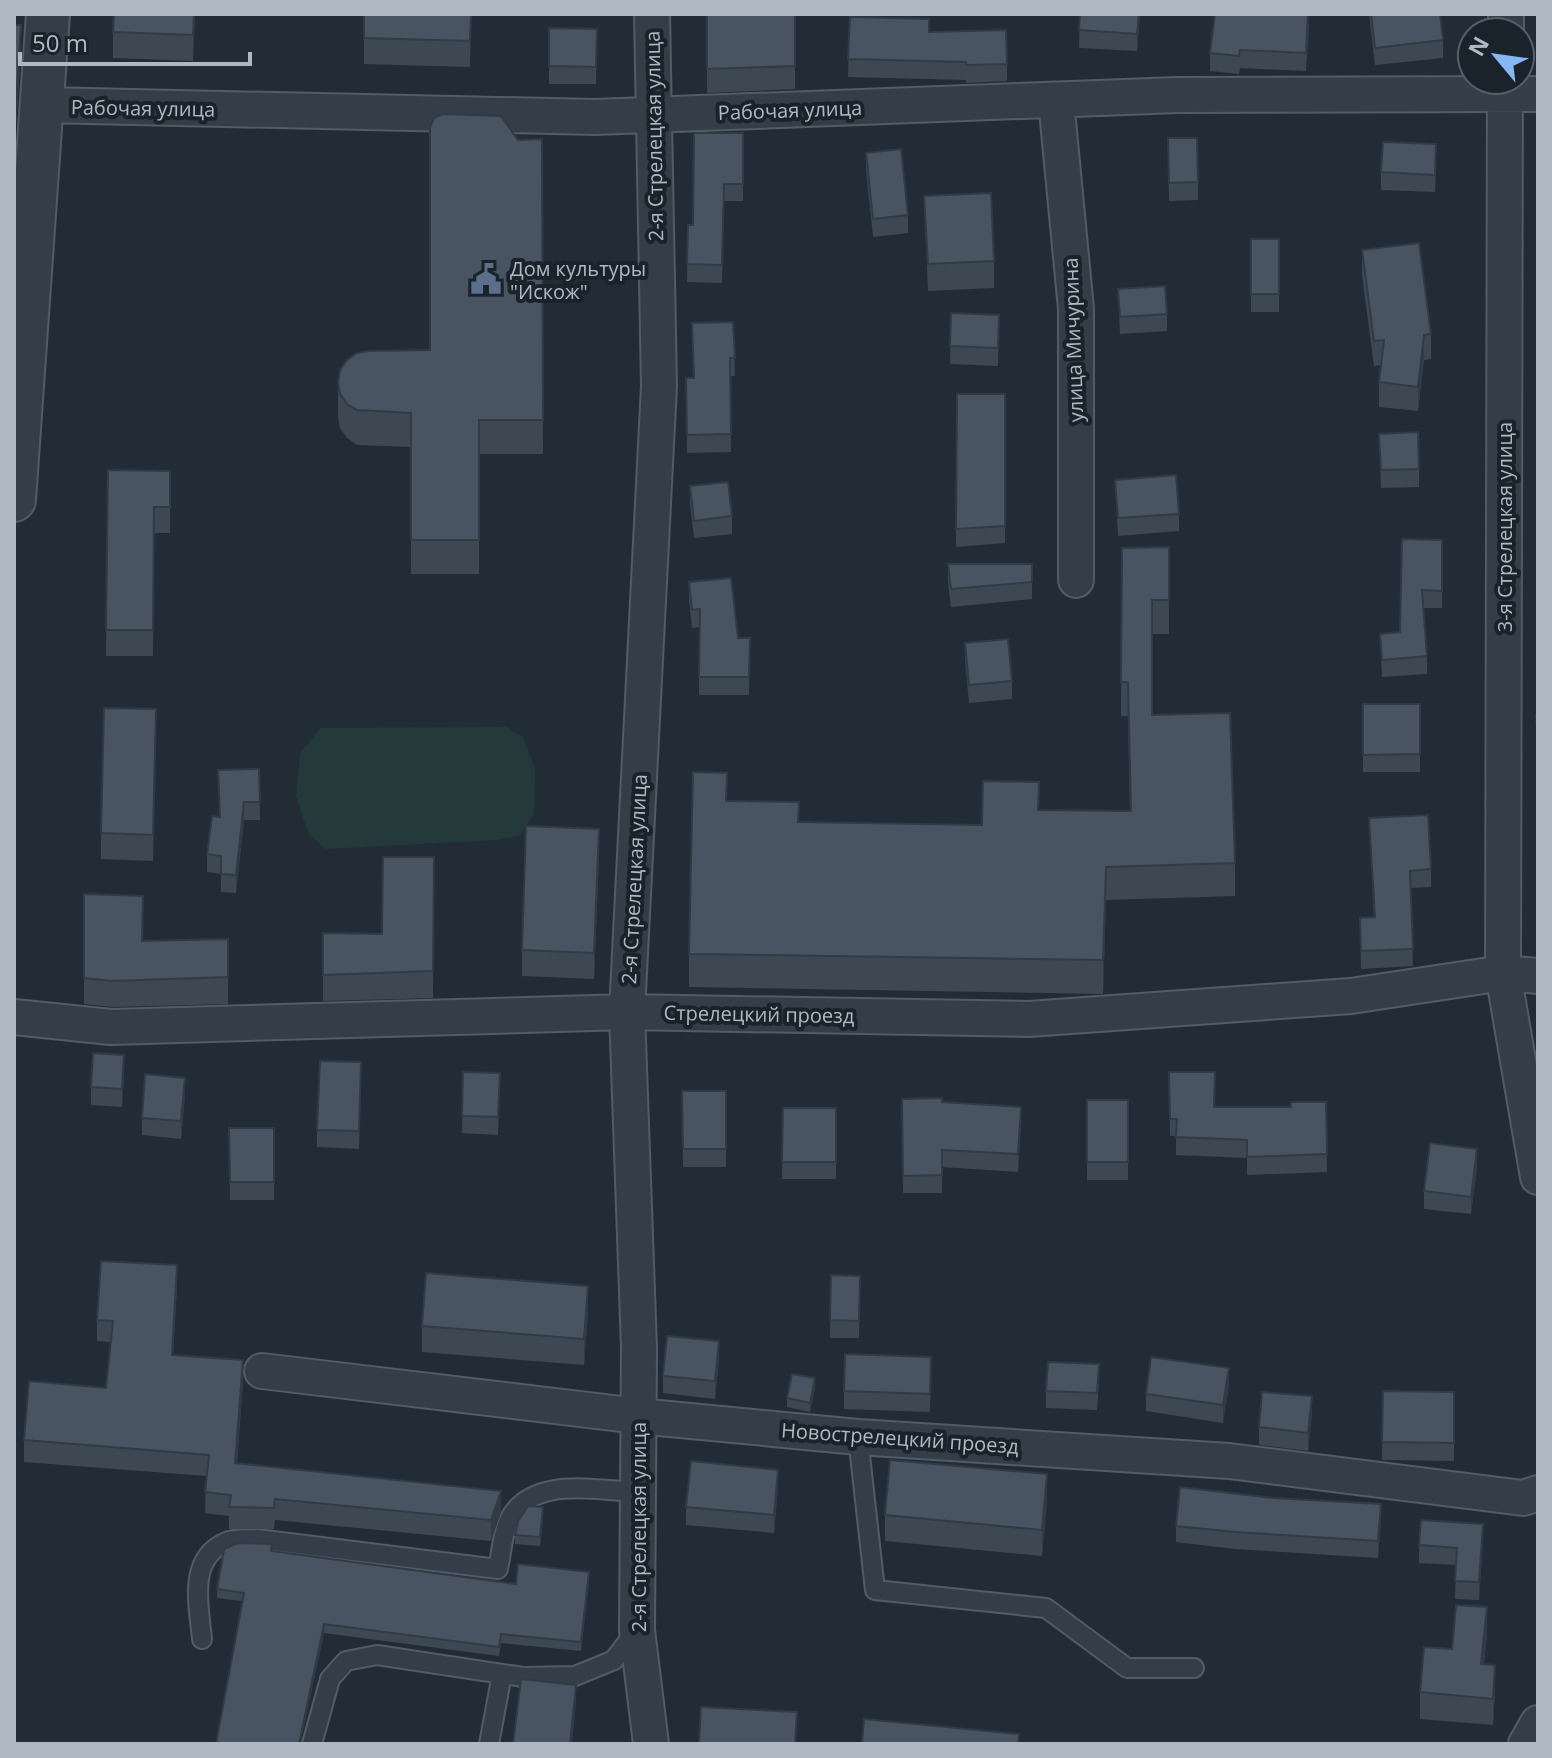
<svg xmlns="http://www.w3.org/2000/svg" width="1552" height="1758" font-family="'Open Sans',sans-serif">
<style>
.green{fill:#243939}
.lines{fill:none;stroke-linecap:round;stroke-linejoin:round}
.service-casing{stroke:#525c65;stroke-width:22}
.minor-casing{stroke:#525c65;stroke-width:38}
.tertiary-casing{stroke:#525c65;stroke-width:46}
.service{stroke:#353e48;stroke-width:18}
.minor{stroke:#353e48;stroke-width:34}
.tertiary{stroke:#353e48;stroke-width:42}
.wall{fill:#3e4853}
.shaded-wall{fill:#323b44}
.building{fill:#485461;stroke:#323b44;stroke-width:2}
.labels{text-anchor:middle;dominant-baseline:central;stroke-width:8;stroke-linejoin:round;paint-order:stroke}
.street-label{font-size:20px;fill:#afb9c4;stroke:#1a232c}
.poi-label{font-size:20px;fill:#afb9c4;stroke:#1a232c;text-anchor:start}
</style>
<rect width="100%" height="100%" fill="#222c37"/>
<path class="green" d="M506,727L523,737L535,769L534,814L519,836L496,840L326,849L309,835L296,796L300,753L321,728Z"/>
<g class="lines">
<defs>
<path id="service" d="M858,1437L875,1590L1046,1608L1127,1668H1194
M202,1639C199,1606 187,1559 226,1542C234,1538 248,1540 257,1539L498,1569C501,1555 502,1539 507,1525C526,1475 594,1490 637,1492
M312,1744L330,1679L346,1661L377,1655L523,1677L575,1676L614,1660L636,1631
M489,1744L502,1674"/>
<path id="minor" d="M1506,32V14
M1505,80L1503,973L1538,1177
M1056,100L1076,309V580
M43,105L595,117L1178,95L1538,94
M14,1017L111,1027L627,1012L1029,1019L1351,996L1503,973L1538,976
M262,1371L638,1416L858,1437L1229,1461L1523,1498L1538,1493
M651,1744L637,1630L639,1348L627,1012L659,386L652,14
M1526,1744L1538,1723"/>
<path id="tertiary" d="M14,500L48,14"/>
</defs>
<use href="#service" class="service-casing"/>
<use href="#minor" class="minor-casing"/>
<use href="#tertiary" class="tertiary-casing"/>
<use href="#service" class="service"/>
<use href="#minor" class="minor"/>
<use href="#tertiary" class="tertiary"/>
</g>
<path class="wall" d="M195,14L193,61L113,58V32Z
M364,14H471L470,67L364,64Z
M699,14H795V89L707,93V15Z
M1080,14H1140L1137,51L1079,48Z
M1369,14H1440L1443,40V58L1375,65Z
M850,17L929,32L1007,64V81L966,83V80L848,77Z
M1309,24L1306,71L1240,68L1239,74L1210,71V53Z
M14,25L21,50L16,128H14Z
M549,28L597,29L596,84H549Z
M743,133V201H724L722,283L687,282L688,225H693Z
M1168,138L1198,182V200L1169,201Z
M542,139L543,454H479V574H411V447L357,445L347,438L340,428L338,416V382L430,350L518,140Z
M866,153L908,215V233L873,237L866,170Z
M1436,162L1435,192L1381,190V172Z
M924,196L994,261V288L928,291Z
M1251,239H1279V312H1251Z
M1362,250L1431,334V359L1424,360L1418,411L1379,407V382L1381,365L1374,366L1362,275Z
M1118,289L1167,314V331L1120,334Z
M951,313L999,315L998,366L950,364Z
M733,322L735,376H730L731,452L687,453L686,378H693Z
M1005,394V543L956,547V529Z
M1379,434L1419,469V487L1381,488Z
M108,470L170,471V533H154L153,656H106Z
M1115,480L1179,514V531L1118,536Z
M690,486L732,516V534L694,538L690,504Z
M1442,540V608H1423L1427,656V674L1382,677L1380,634L1400,632Z
M1169,547V634H1152V715L1235,863V896L1106,900L1103,994L689,987V954L727,801L799,822L982,825L1039,810L1130,811L1128,716H1121L1122,548Z
M948,564L1032,582V599L951,607L948,582Z
M689,582L738,638H750L749,695H699V627L692,628L689,600Z
M965,643L1012,681V699L969,703L965,660Z
M1363,704H1420V772H1363Z
M156,735L153,861L101,859V833Z
M259,769L260,820H244L236,893L221,892V874L207,872V854L219,817Z
M1369,818L1431,869V887L1411,888L1413,966L1361,969L1360,918H1374Z
M599,855L594,979L522,976V950Z
M434,857L433,998L323,1001V933L382,934Z
M84,894L142,941L228,939V1004L112,1007L84,1004Z
M463,1072L500,1073L498,1135L462,1133Z
M1169,1072L1215,1107H1291L1326,1102L1327,1172L1247,1175V1158L1176,1155V1136H1170Z
M124,1073L122,1107L91,1105V1087Z
M361,1080L359,1149L317,1147V1130Z
M682,1091H726V1167H683Z
M185,1095L181,1139L142,1135V1118Z
M902,1099L942,1102L1021,1125L1018,1172L942,1167V1193H903Z
M1087,1100H1128V1180H1087Z
M783,1108H836V1179H782Z
M229,1128H274V1200H230Z
M1477,1167L1471,1214L1424,1209V1191Z
M831,1275L860,1276L859,1338H830Z
M177,1286L173,1355L243,1381L237,1464L501,1512L491,1541L275,1520L274,1529H229V1516L205,1513L206,1476L24,1462V1440L106,1388L111,1342L97,1341V1320Z
M588,1312L584,1365L422,1352V1326Z
M719,1359L715,1399L663,1393V1376Z
M931,1375L930,1412L844,1409V1391Z
M1099,1382L1097,1410L1046,1408V1391Z
M1229,1386L1223,1423L1146,1411V1394Z
M815,1387L810,1412L787,1407V1398Z
M1383,1391L1454,1392V1461L1382,1460Z
M1312,1414L1308,1451L1259,1445V1427Z
M778,1487L774,1533L686,1525V1507Z
M1047,1501L1042,1556L885,1541V1515Z
M543,1516L540,1546L515,1544V1535Z
M1381,1521L1378,1558L1235,1549L1176,1542V1526Z
M1483,1542L1479,1600L1455,1599L1456,1565L1419,1563V1545Z
M272,1552L516,1584L589,1581L581,1651L501,1643L499,1656L324,1633L300,1744H216L242,1601L217,1598V1589Z
M1487,1634L1484,1664L1495,1692L1493,1725L1420,1719V1692L1452,1649Z"/>
<path class="shaded-wall" d="M194,14H195L193,61V35Z
M1139,14H1140L1137,51V34Z
M21,25V50L16,128V104Z
M1424,335V360L1418,411V387Z
M244,802V820L236,893V875Z
M599,829V855L594,979V953Z
M1106,867V900L1103,994V960Z
M124,1055V1073L122,1107V1089Z
M185,1078V1095L181,1139V1121Z
M1021,1107V1125L1018,1172V1154Z
M1477,1149V1167L1471,1214V1197Z
M177,1265V1286L172,1376V1355Z
M588,1286V1312L584,1365V1339Z
M719,1341V1359L715,1399V1381Z
M243,1360V1381L235,1485V1463Z
M1229,1368V1386L1223,1423V1405Z
M815,1378V1387L810,1412V1403Z
M1312,1396V1414L1308,1451V1433Z
M778,1470V1487L774,1533V1515Z
M1047,1474V1501L1042,1556V1530Z
M501,1491V1512L491,1541V1520Z
M1381,1504V1521L1378,1558V1541Z
M1483,1524V1542L1479,1600V1582Z
M589,1572V1581L581,1651V1642Z
M1487,1607V1634L1481,1690V1664Z
M324,1624V1633L300,1744H299Z
M1495,1665V1692L1493,1725V1699Z
M576,1685V1703L572,1744H570Z"/>
<path class="building" d="M114,14H194L193,35L113,32Z
M364,14H471L470,41L364,38Z
M707,14H795V66L707,69Z
M1080,14H1139L1137,34L1079,30Z
M1215,14H1308L1306,53L1240,50L1239,56L1210,53Z
M1371,14H1440L1443,40L1375,48Z
M850,17L929,19V32L1006,30L1007,64L966,65V62L848,59Z
M14,25H21L16,104H14Z
M549,28L597,29L596,67L549,66Z
M443,114L501,116L518,140L542,139L543,420H479V540H411V413L357,410L347,404L340,394L338,382L340,370L347,360L357,353L369,351L430,350V128L434,118Z
M694,133H743V184H724L722,265L687,264L688,225H693Z
M1168,138H1197L1198,182L1169,183Z
M1383,142L1436,144L1435,175L1381,172Z
M901,149L908,215L873,219L866,153Z
M991,193L994,261L928,264L924,196Z
M1251,239H1279V294H1251Z
M1419,243L1431,334L1424,335L1418,387L1379,382L1384,340L1374,341L1362,250Z
M1165,286L1167,314L1120,317L1118,289Z
M951,313L999,315L998,348L950,346Z
M733,322L735,358H730L731,434L687,435L686,378H694L692,323Z
M957,394H1005V526L956,529Z
M1418,432L1419,469L1381,470L1379,434Z
M108,470L170,471V507H154L153,630H106Z
M1176,475L1179,514L1118,518L1115,480Z
M728,482L732,516L694,521L690,486Z
M1402,539L1442,540V591L1422,590L1427,656L1382,660L1380,634L1400,632Z
M1169,547V600H1152V715L1230,713L1235,863L1106,867L1103,960L689,954L693,772L727,773L726,801L799,802L798,822L982,825L983,781L1039,782L1038,810L1131,811L1128,682H1121L1122,548Z
M948,564H1032V582L951,589Z
M731,578L738,638H750L749,677H699L700,609L692,610L689,582Z
M1008,639L1012,681L969,685L965,643Z
M1363,704H1420V754L1363,755Z
M104,708L156,709L153,835L101,833Z
M1536,715H1538V741Z
M259,769L260,802H244L236,875L221,874V856L207,854L212,816L220,817L218,770Z
M1428,815L1431,869L1410,871L1413,949L1361,951L1360,918L1375,917L1369,818Z
M526,826L599,829L594,953L522,950Z
M383,857H434L433,971L323,975V933L382,934Z
M84,894L143,896L142,941L228,939V977L112,981L84,978Z
M93,1053L124,1055L122,1089L91,1087Z
M320,1061L361,1062L359,1131L317,1130Z
M463,1072L500,1073L498,1117L462,1116Z
M1169,1072H1215L1214,1107H1291V1102H1326L1327,1154L1247,1157V1140L1176,1137L1177,1119H1170Z
M145,1074L185,1078L181,1121L142,1118Z
M682,1091H726V1149H683Z
M942,1098V1102L1021,1107L1018,1154L942,1150V1175L903,1176L902,1099Z
M1087,1100H1128V1162H1087Z
M783,1108H836V1162H782Z
M229,1128H274V1182H230Z
M1430,1143L1477,1149L1471,1197L1424,1191Z
M101,1261L177,1265L172,1355L243,1360L235,1463L501,1491L491,1520L275,1499L274,1508L229,1507L231,1495L205,1492L209,1455L24,1440L29,1381L106,1388L113,1321L97,1320Z
M426,1273L588,1286L584,1339L422,1326Z
M831,1275L860,1276L859,1321L830,1320Z
M667,1336L719,1341L715,1381L663,1376Z
M845,1354L931,1357L930,1394L844,1391Z
M1151,1357L1229,1368L1223,1405L1146,1394Z
M1048,1362L1099,1364L1097,1393L1046,1391Z
M792,1374L815,1378L810,1403L787,1398Z
M1383,1391L1454,1392V1443L1382,1442Z
M1262,1392L1312,1396L1308,1433L1259,1427Z
M890,1460L1047,1474L1042,1530L885,1515Z
M691,1461L778,1470L774,1515L686,1507Z
M1180,1487L1273,1498L1381,1504L1378,1541L1235,1532L1176,1526Z
M528,1506L543,1507L540,1537L515,1535L518,1521Z
M1421,1520L1483,1524L1479,1582L1455,1581L1457,1548L1419,1545Z
M238,1543L272,1544L271,1551L516,1584L518,1564L589,1572L581,1642L501,1634L499,1647L324,1624L299,1744H216L244,1593L217,1589L224,1549Z
M1456,1605L1487,1607L1481,1664L1495,1665L1493,1699L1420,1692L1424,1647L1452,1649Z
M521,1679L576,1685L570,1744H513Z
M701,1707L797,1712L795,1744H699Z
M864,1719L1019,1734L1018,1744H862Z"/>
<defs>
<symbol id="civic-bare" viewBox="-9 -9 18 18"><path d="M-.6-6.5H3V-4.5H.6V-3L4-1V1h2V6H-6V1h2V-1L-.6-3ZM-1.2 2.5V6h2.4V2.5Z" fill="#5c6f8a" stroke="#1a232c" stroke-width="2.5" paint-order="stroke"/></symbol>
</defs>
<g fill-rule="evenodd">
<use href="#civic-bare" x="464" y="257" width="44" height="44"/>
</g>
<g class="labels">
<g class="street-label">
<text transform="translate(143 108) rotate(1)">Рабочая улица</text>
<text transform="translate(790 110) rotate(-2)">Рабочая улица</text>
<text transform="translate(654 136) rotate(-91)">2-я Стрелецкая улица</text>
<text transform="translate(1073 340) rotate(-92)">улица Мичурина</text>
<text transform="translate(1504 527) rotate(-90)">3-я Стрелецкая улица</text>
<text transform="translate(634 879) rotate(-87)">2-я Стрелецкая улица</text>
<text transform="translate(759 1014) rotate(1)">Стрелецкий проезд</text>
<text transform="translate(900 1438) rotate(4)">Новострелецкий проезд</text>
<text transform="translate(638 1527) rotate(-90)">2-я Стрелецкая улица</text>
</g>
<g class="poi-label">
<text x="510" y="268">Дом культуры<tspan x="510" dy="23">"Искож"</tspan></text>
</g>
</g>
<rect width="1552" height="1758" fill="none" stroke="#afb9c4" stroke-width="32"/>
<g transform="translate(1496 56) rotate(299)"><circle r="38" fill="#1a232c" stroke="#565f69" stroke-width="2"/>
<path d="M0-6L14 30L0 20L-14 30Z" fill="#86b7f2"/>
<text y="-12" font-size="22" font-weight="bold" text-anchor="middle" fill="#afb9c4">N</text>
</g>
<path d="M20 52v12h230v-12" fill="none" stroke="#afb9c4" stroke-width="4"/>
<text x="32" y="52" font-size="24" fill="#afb9c4" stroke="#1a232c" stroke-width="6" paint-order="stroke">50 m</text>
</svg>
